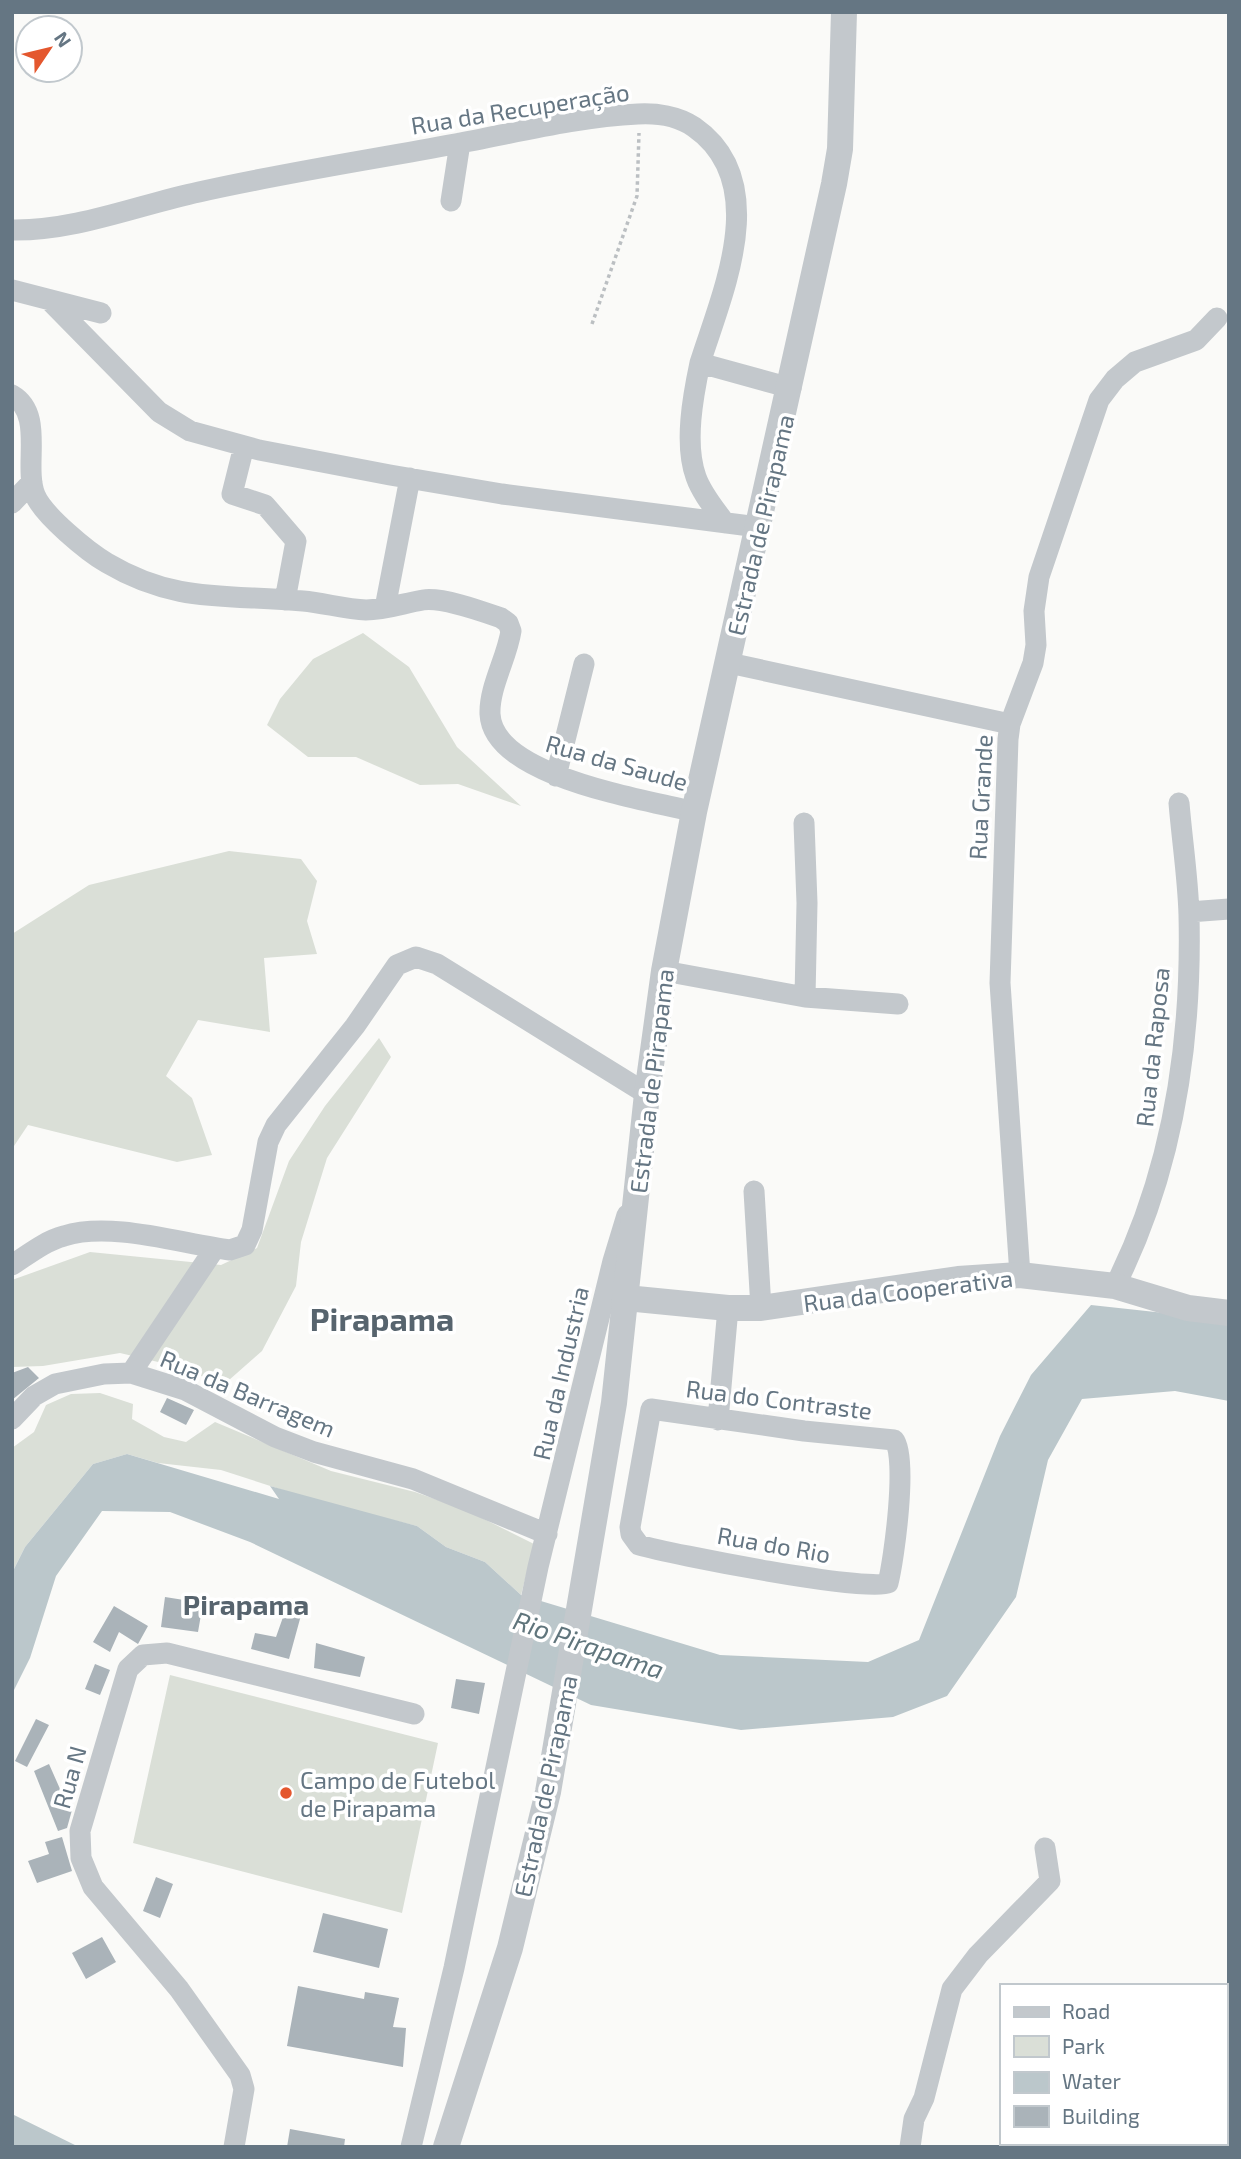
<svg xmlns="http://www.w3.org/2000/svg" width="1241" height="2159" font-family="'Exo 2',sans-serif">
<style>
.green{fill:#dadfd7}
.water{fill:#bbc7cb}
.building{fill:#aab3b9}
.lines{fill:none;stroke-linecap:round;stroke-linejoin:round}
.path{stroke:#bbbfc2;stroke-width:3.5;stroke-dasharray:3.5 3.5;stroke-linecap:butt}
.minor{stroke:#c3c8cc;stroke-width:21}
.tertiary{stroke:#c3c8cc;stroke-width:26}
.poi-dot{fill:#e4572e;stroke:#fff;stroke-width:2.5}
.labels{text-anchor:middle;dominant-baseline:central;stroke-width:7;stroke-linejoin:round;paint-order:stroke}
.street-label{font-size:24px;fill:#657683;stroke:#fff}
.poi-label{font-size:24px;fill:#657683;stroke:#fff;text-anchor:start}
.water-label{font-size:26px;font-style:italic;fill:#60757c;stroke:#fff}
.quarter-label{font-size:28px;font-weight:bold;fill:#57646e;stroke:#fff}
.district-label{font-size:32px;font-weight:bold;fill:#57646e;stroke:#fff}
</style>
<rect width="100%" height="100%" fill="#fafaf8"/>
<path class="green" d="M363,633L409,667L457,747L521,806L458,784L420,785L356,757H308L267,725L280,699L313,659Z
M229,851L301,859L317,881L307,921L317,954L264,958L270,1032L198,1020L166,1076L192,1098L212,1155L177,1162L28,1125L12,1149V934L89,885Z
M379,1038L391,1057L327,1158L301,1242L296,1286L262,1351L220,1388L192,1370L120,1353L43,1366L12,1367V1280L90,1252L221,1265L257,1248L289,1161L325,1106Z
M100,1393L133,1404L132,1419L164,1437L186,1442L215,1422L331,1471L415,1492L466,1510L534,1544L521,1595L485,1562L446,1547L417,1526L320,1502L221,1470L158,1463L127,1454L93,1464L25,1547L12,1573V1448L34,1432L46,1405L71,1394Z
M170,1675L438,1743L402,1913L133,1843Z"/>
<path class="water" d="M1091,1305L1229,1320V1401L1175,1391L1082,1399L1048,1460L1016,1597L947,1696L893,1717L741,1730L591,1705L250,1542L170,1512L102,1511L56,1576L30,1658L12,1694V1573L25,1547L93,1464L127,1454L279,1499L270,1486L417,1526L446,1547L485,1562L521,1595L720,1655L868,1662L919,1640L1000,1436L1031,1375Z
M12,2114L79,2147H12Z"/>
<path class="building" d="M28,1367L39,1378L12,1400V1373Z
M167,1398L194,1410L186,1425L160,1412Z
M165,1597L203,1603L198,1632L161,1627Z
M288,1603L303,1608L289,1659L251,1649L255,1633L276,1637Z
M114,1606L148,1626L138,1644L119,1632L110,1652L93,1642Z
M316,1643L365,1657L360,1677L314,1668Z
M95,1664L110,1670L100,1695L85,1689Z
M456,1679L485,1683L479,1714L451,1708Z
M36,1719L49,1725L27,1767L15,1761Z
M49,1764L68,1807L70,1806L72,1810L67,1828L58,1831L34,1771Z
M62,1837L72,1871L37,1883L28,1861L49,1854L45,1842Z
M156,1877L173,1884L160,1918L143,1911Z
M323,1913L388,1929L379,1968L313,1952Z
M102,1937L116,1962L86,1979L72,1953Z
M298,1986L364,1999L365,1992L399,1998L393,2027L406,2028L403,2067L287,2046Z
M290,2129L345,2139L344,2147H287Z"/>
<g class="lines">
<path class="path" d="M592,324L637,196L639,133"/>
<path class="minor" d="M451,201L460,143
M12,230C76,231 138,205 199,192C283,173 369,160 455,144C515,133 576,117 638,114C656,113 678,116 694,127C773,182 722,293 700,363L791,388
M12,290L101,313
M50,301L159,412L190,431L259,450L390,475L502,494L758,527
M700,363C693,396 684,444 696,477C702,494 715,509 725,523
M12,395C45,414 23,465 35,495C43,515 88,552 107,563C176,604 228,594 303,601C324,603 345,609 366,610C386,610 404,603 423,600C443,597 481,611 501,618L508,623L511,631C507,658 489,687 490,714C493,777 645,799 694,812
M244,446L232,494L265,505L296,541L285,600
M12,503L32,482
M385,608L410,478
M729,663L1010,724
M556,776L584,664
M804,823L807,903L805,997
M1189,912L1229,909
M664,971L805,997L898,1004
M754,1191L761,1308
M12,1265C29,1254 45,1241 64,1236C111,1221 182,1244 230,1250L245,1245L252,1230L268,1142L276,1125L355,1026L397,965L416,957L437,964L647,1094
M1020,1275L1000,983L1008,739L1010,724L1033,663L1036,645L1034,611L1039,577L1099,400L1115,379L1135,362L1196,340L1217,318
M1115,1286C1173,1171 1192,1043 1189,915C1188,878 1182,840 1179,803
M131,1373L215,1248
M651,1409L804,1431L894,1440C908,1456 894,1560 888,1583C869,1593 670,1554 639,1545L631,1534L630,1527Z
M12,1419L34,1396L55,1384L104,1374L131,1373L185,1390L275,1437L314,1452L413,1479L547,1534
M718,1420L728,1308
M234,2147L244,2089L240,2075L179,1989L93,1887L81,1858L80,1831L128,1669L143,1655L167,1653L414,1714
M411,2147L454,1968L538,1567L613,1261L627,1215
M910,2147L914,2119L924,2098L952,1989L978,1955L1050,1881L1045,1848"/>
<path class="tertiary" d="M626,1298L728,1308H761L958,1279L1020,1275L1115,1286L1188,1308L1229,1313
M446,2147L510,1948L548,1792L614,1403L647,1094L664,971L694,812L834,184L840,149L844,12"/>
</g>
<circle class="poi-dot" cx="286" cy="1793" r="7"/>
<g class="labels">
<g class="street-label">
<text transform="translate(520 108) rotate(-9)">Rua da Recuperação</text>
<text transform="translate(760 525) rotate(-77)">Estrada de Pirapama</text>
<text transform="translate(617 762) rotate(16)">Rua da Saude</text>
<text transform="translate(980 797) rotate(-87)">Rua Grande</text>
<text transform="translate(1152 1047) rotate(-84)">Rua da Raposa</text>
<text transform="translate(651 1081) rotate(-83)">Estrada de Pirapama</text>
<text transform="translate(908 1290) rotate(-7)">Rua da Cooperativa</text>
<text transform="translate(560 1373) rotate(-77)">Rua da Industria</text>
<text transform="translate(248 1393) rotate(23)">Rua da Barragem</text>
<text transform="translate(779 1399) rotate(7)">Rua do Contraste</text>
<text transform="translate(774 1544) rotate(10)">Rua do Rio</text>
<text transform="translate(69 1777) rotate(-74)">Rua N</text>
<text transform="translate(545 1786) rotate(-78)">Estrada de Pirapama</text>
</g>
<g class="poi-label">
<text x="300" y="1779">Campo de Futebol<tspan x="300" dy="28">de Pirapama</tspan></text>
</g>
<g class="water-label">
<text transform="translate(589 1644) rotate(19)">Rio Pirapama</text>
</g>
<g class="quarter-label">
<text x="246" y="1604">Pirapama</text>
</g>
<g class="district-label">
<text x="382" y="1318">Pirapama</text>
</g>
</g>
<rect width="1241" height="2159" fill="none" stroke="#657683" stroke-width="28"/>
<rect x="1000" y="1984" width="228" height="161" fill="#ffffff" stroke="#c1c8cd" stroke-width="2"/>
<rect x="1014" y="2007" width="35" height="10" fill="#c3c8cc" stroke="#c1c8cd" stroke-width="2"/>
<text x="1062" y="2019" font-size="21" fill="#657683">Road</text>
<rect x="1014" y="2036" width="35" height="21" fill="#dadfd7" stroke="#c1c8cd" stroke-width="2"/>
<text x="1062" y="2054" font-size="21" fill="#657683">Park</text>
<rect x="1014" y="2072" width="35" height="21" fill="#bbc7cb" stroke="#c1c8cd" stroke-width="2"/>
<text x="1062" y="2089" font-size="21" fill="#657683">Water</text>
<rect x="1014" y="2106" width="35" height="21" fill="#aab3b9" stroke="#c1c8cd" stroke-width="2"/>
<text x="1062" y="2124" font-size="21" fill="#657683">Building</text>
<g transform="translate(49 49) rotate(55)"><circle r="33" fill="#ffffff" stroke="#c1c8cd" stroke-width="2"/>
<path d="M0-5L12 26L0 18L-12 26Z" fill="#e4572e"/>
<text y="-10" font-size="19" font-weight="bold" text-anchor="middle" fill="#657683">N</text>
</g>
</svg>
